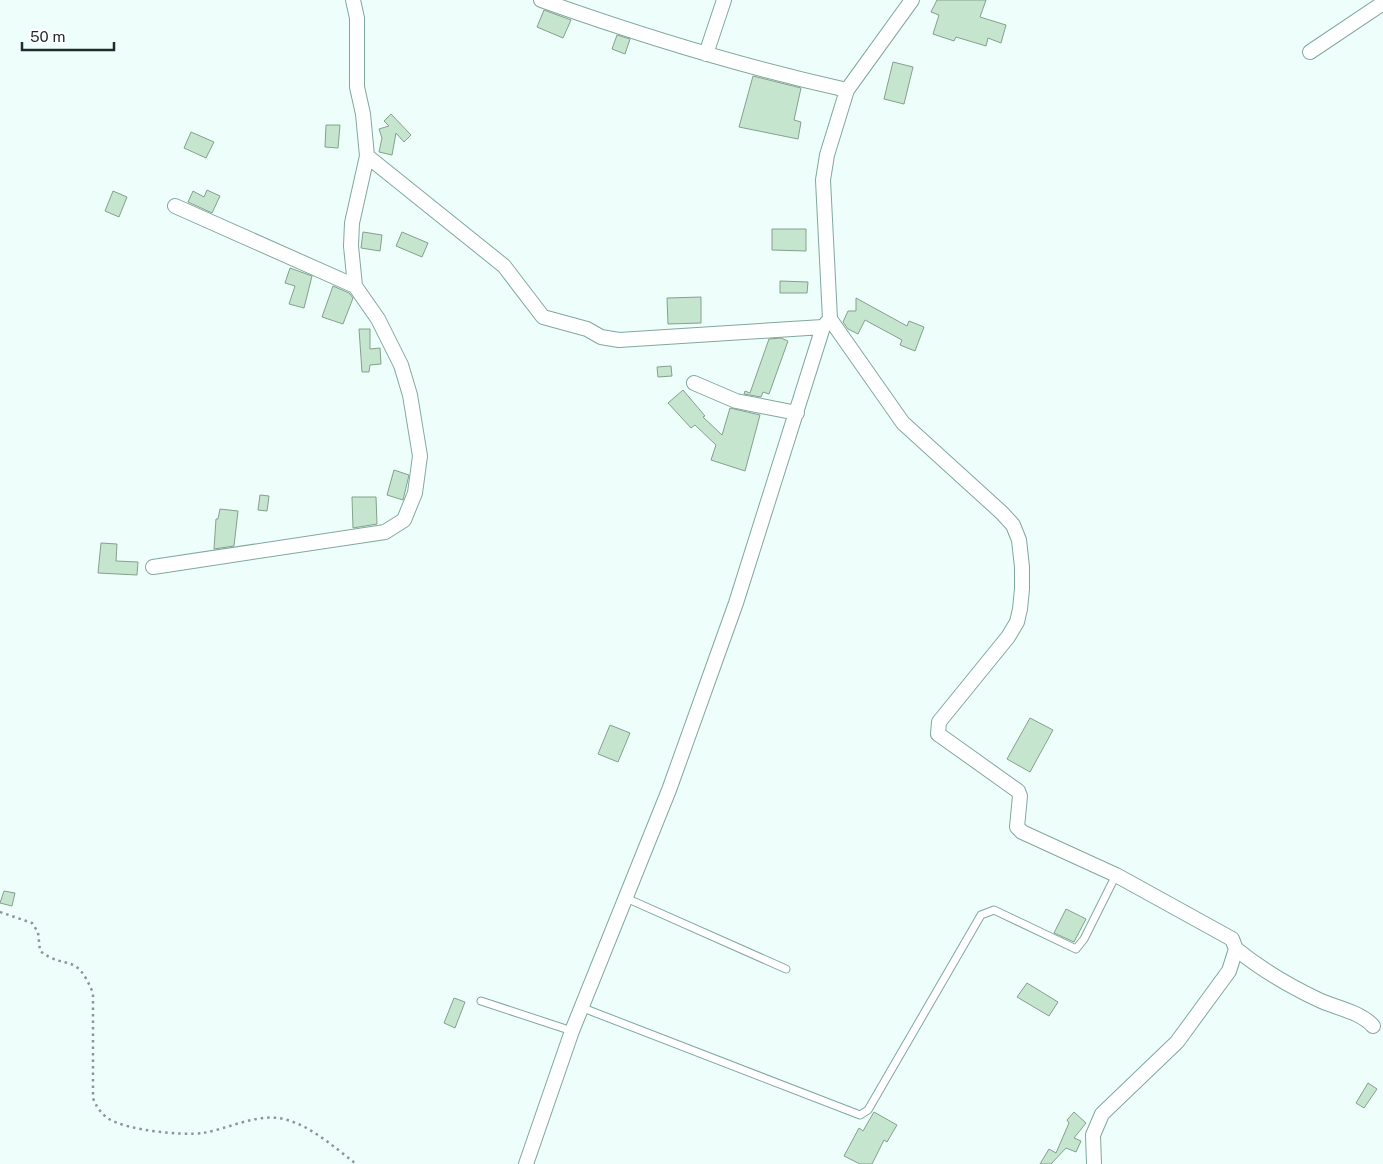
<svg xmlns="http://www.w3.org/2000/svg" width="1383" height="1164" font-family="'Public Sans',sans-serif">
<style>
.building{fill:#c6e5cf;stroke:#83a18c}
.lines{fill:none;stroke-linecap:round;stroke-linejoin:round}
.service-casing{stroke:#81a89e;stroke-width:9}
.minor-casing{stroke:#81a89e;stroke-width:16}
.path{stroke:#889894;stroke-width:2.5;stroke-dasharray:2.5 4;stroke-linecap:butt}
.service{stroke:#fff;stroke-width:7}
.minor{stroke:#fff;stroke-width:14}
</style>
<rect width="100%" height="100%" fill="#eefefa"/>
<path class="building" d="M937,0H986L980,17L1006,25L1001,43L988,38L986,46L956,37L954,41L933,34L939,15L931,12Z
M544,10L571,20L563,38L537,27Z
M617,35L630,39L625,54L612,49Z
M893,62L913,67L904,104L884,99Z
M753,76L801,88L794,120L801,122L798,139L739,127Z
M391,114L411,135L404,142L396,133L392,155L379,152L382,138L379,129L389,126L384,121Z
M326,125H340L338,148L325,147Z
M191,132L214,142L206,158L184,148Z
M207,190L220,196L212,213L188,202L193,191L204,197Z
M113,191L127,197L119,217L105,211Z
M772,229H806V251L772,250Z
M363,232L382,235L380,251L361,248Z
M402,232L428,243L422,257L396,246Z
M290,268L312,276L304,308L289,304L295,286L285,283Z
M780,281L808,282L807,293H780Z
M333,286L349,293L353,298L343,324L322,317Z
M701,297V323L668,324L667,298Z
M856,298L907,326L909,321L924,327L915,351L900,345L902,340L865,320L858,334L848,329L843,322L848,311H856Z
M359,329H370V349L380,348L381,364L370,365L369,372H362Z
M781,338L788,341L769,394L763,392L761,397L744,394L745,391L750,393L769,339Z
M671,366L672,376L658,377L657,367Z
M683,390L705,416L703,417L722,435L730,408L760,415L745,471L711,460L716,445L695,425L691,428L668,403Z
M394,470L409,475L403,500L387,495Z
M260,495L269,496L267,511L258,510Z
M352,497H376L377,524L353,528Z
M220,509L238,511L234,546L214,549L216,519H218Z
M101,543L117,544L116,561L138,562L137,575L98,573Z
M1030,718L1053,730L1030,772L1007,759Z
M610,725L630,733L618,762L598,754Z
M4,891L15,893L12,906L0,903Z
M1066,909L1086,919L1074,942L1054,933Z
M1027,983L1058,1002L1049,1016L1017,997Z
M454,998L465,1002L455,1028L444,1023Z
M1368,1083L1377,1089L1364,1108L1356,1103Z
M874,1112L897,1125L887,1142L884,1140L872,1164H860L844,1156L859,1128L863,1131Z
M1074,1112L1086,1123L1074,1138L1081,1141L1076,1152L1066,1148L1051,1164H1040L1049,1149L1056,1153L1069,1123L1067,1120Z"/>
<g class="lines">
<defs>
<path id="service" d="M626,898L786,969
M481,1001L572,1031
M583,1008L860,1115L868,1110L981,915L994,910L1076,949L1084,939L1116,875"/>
<path id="minor" d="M541,0C642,36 743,67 847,90
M1310,52L1383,3
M706,54L724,0
M367,156L504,266L543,317L587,329L601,337L619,340L823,327
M175,206L355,286
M830,319L903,423L1002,513L1013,525L1019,540L1022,567V589L1020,609L1017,622L1008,637L939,722L938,734L1018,791L1020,796L1017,827L1022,832L1116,875L1232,939L1236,949L1229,971L1177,1042L1102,1114L1093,1135L1094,1164
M694,383L736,401L797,413
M153,567L385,532L404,520L415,493L420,456L410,395L401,365L378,319L355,286L351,246L352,223L367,156L363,114L357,87V18L353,0
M1236,949C1262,970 1289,986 1319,1000C1336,1008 1361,1012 1373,1026
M526,1164L572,1031L669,790L736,603L823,327L830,319L823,180L827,155L847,90L912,0"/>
</defs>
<use href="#service" class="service-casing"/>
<use href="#minor" class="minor-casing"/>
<path class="path" d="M0,912L32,923L38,932L40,951C68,972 75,950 93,993V1098C96,1106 101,1114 109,1119C127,1130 181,1136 203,1133C227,1129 253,1115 278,1118C307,1122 334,1147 356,1164"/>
<use href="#service" class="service"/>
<use href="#minor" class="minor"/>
</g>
<path d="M22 42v8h92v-8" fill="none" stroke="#1c2c28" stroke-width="2.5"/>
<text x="30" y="42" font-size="15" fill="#1c2c28" stroke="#ffffff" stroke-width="4" paint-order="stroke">50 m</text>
</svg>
